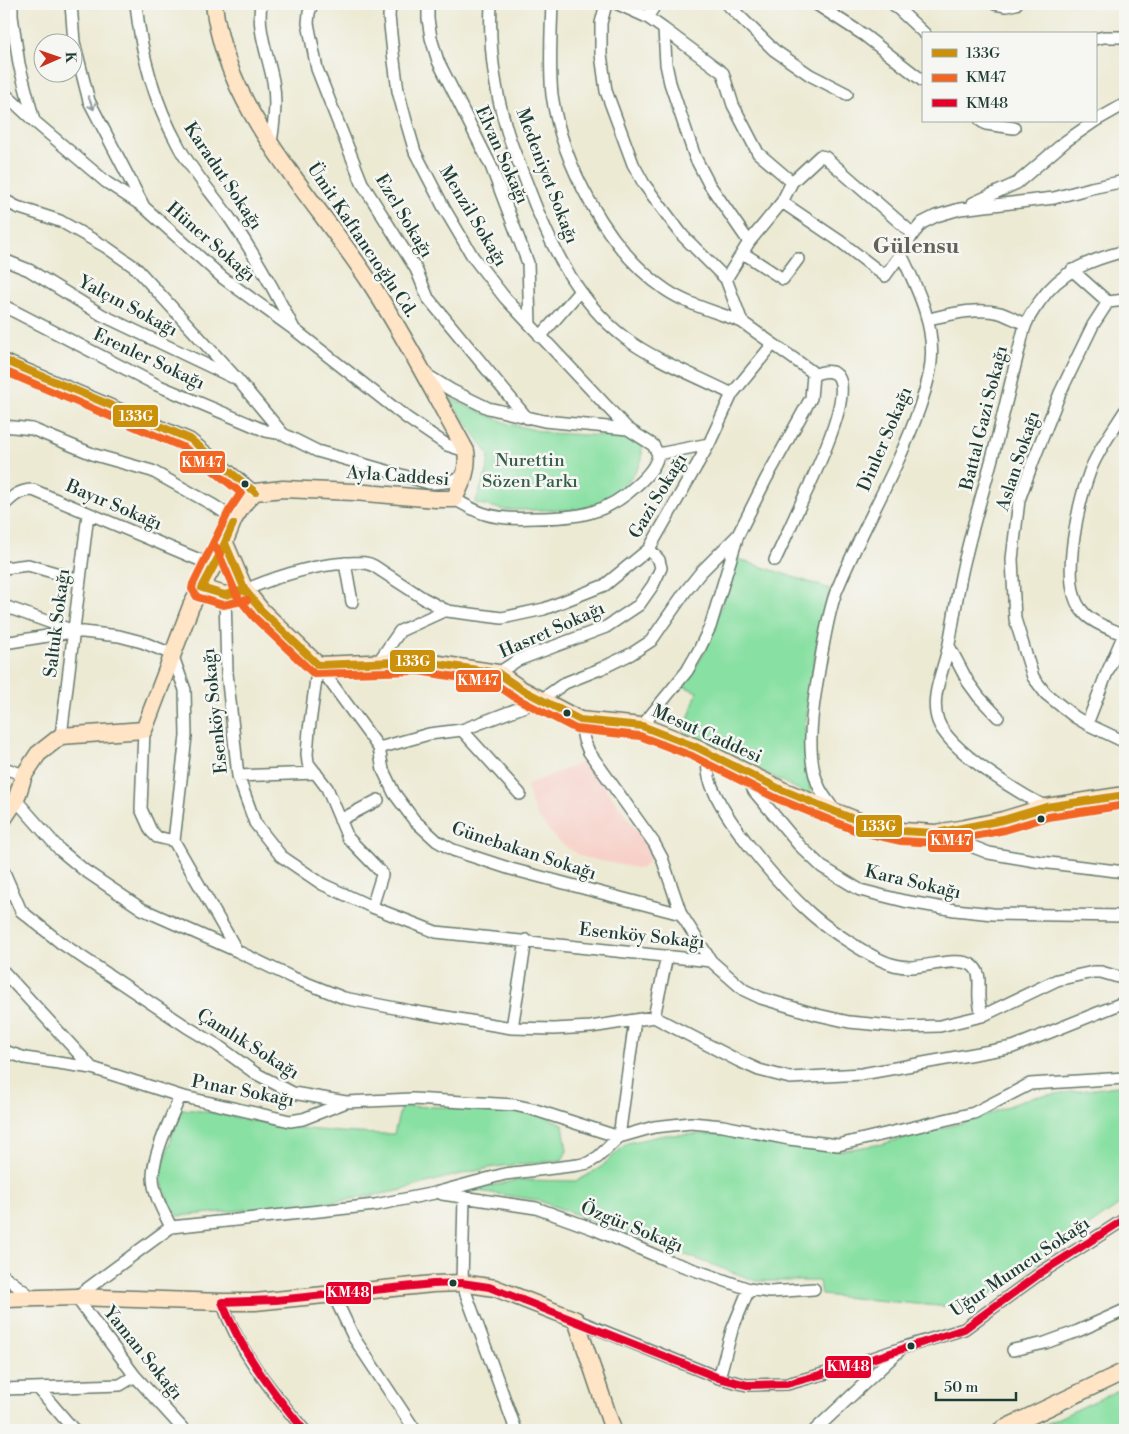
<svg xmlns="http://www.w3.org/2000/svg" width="1129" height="1434" font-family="'Libre Bodoni',serif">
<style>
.built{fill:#f7d1c9}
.green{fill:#89e0a3;stroke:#548e6c}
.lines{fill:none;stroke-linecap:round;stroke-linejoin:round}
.street-casing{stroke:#677a6c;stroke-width:14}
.secondary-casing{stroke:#677a6c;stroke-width:19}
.street{stroke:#fff;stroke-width:11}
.secondary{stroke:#ffe4c6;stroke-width:16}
.bus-1-casing{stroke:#f6f6f2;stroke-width:11}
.bus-2-casing{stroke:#f6f6f2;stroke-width:11}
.bus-3-casing{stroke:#f6f6f2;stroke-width:11}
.bus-1{stroke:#cc910a;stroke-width:8}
.bus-2{stroke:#f26522;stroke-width:8}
.bus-3{stroke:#e4002b;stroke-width:8}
.oneway{stroke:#8f9e9a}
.bus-dot{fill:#1f3d34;stroke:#f6f6f2;stroke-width:2}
.labels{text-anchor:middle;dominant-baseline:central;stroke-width:5;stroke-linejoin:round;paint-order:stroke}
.street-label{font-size:18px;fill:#1f3d34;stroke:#f6f6f2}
.park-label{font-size:18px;fill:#345e4a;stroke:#f6f6f2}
.district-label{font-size:22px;font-weight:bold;fill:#656159;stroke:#f6f6f2}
.line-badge{stroke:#f6f6f2;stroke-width:2}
.badge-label{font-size:14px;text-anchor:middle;font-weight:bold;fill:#fff}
</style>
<rect width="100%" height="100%" fill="#f6f6f2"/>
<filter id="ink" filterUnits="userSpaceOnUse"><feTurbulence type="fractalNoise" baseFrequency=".02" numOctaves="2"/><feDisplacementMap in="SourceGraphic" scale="10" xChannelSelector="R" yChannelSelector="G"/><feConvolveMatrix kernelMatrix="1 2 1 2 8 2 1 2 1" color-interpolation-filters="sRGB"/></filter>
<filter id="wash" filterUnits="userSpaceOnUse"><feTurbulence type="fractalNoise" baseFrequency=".0096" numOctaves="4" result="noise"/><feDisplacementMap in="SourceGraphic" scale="20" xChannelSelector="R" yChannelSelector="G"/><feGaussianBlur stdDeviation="1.12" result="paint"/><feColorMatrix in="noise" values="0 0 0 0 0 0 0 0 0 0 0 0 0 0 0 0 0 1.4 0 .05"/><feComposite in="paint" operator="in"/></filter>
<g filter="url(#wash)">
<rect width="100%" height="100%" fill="#edead4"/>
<path class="built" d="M586,761L655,855L641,869L586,858L577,854L558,841L537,816L531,802L527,785Z"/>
<path class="green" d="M449,398L509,424L549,433L624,437L636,441L642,446V459L638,468L625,485L604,501L578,510H505L475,503L487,472L489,455Z
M738,559L830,589L816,648L805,728L811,796L684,732L697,692L683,686L704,654Z
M1125,1085V1201L970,1309L821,1295L819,1281H756L537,1200L471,1190L518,1180L577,1181L601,1167L627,1143L664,1135L716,1134L838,1151L882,1144L973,1120L1032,1097Z
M401,1106L488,1108L542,1115L563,1124L567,1151L562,1160L494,1167L448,1177L398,1191L334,1202L178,1216L170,1208L160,1176L172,1135L182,1109C211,1111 237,1118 265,1123C307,1130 352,1134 394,1134Z
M1125,1387V1430H1033Z"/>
</g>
<g filter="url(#ink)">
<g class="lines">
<defs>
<path id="street" d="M12,4V16L19,64L34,121L106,182L144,207L223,278L295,330L407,418L447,445L466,451
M71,4L74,42L89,101L143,205
M136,4C141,54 154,101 178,145C192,172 214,195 231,220C255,255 275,291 294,329
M261,4C257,30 268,55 273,81C277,102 274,122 271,143
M312,4L309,13L308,23L317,69L362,183L416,269L428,298L527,418
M390,4L389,16L393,53L398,91L406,121L415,152L444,208L473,257L505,298L628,429
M428,4V19L431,38L438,61L491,166L528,263L530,324
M491,4C489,46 494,87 506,127C511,146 520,165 527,184C548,240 575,300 625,338C654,360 699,377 732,394
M552,4C551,31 549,68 552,95C562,163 607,250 666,290C688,305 717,312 742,322
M606,4L601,23V54L606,91L633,164L644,184L683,236L726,279
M727,4L774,50L810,75L847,94
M816,4L864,35L923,81
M893,4L925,34
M995,4L1006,6L1016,4
M647,17L656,4
M664,29L723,73L733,105L758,153L792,182
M1095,39L1104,37H1125
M4,93L34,121
M981,121L986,124L1014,128
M1095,121L1125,104
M4,200L17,207L60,221L106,247L136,268L238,380L283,434L317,451L429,483C442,483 453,482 465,475
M782,202L841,242L885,276L901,254
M973,203L1017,183L1066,141L1095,121
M749,242L782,202L792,182L820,156L825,157L913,234
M743,253L783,279L798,259
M4,260L29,270L102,315L232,377
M1072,270L1108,302L1125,300
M1108,302L1093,325L1060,393L1032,464L1019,500L1012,559L1015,619L1033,677L1046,694L1075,717L1087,724L1125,742
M4,306L157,385L266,431L283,434
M929,319C951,314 977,307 1000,313C1009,316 1017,321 1026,324
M540,337L580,291
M4,360L190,439L255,492
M425,374L451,390L488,408L544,421L628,429L653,445L658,454
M1125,411C1113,430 1098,450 1090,471C1079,501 1060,580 1080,608C1090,623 1109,628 1125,635
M4,426L32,429L95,455L152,471L213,505L234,519
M454,499C464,504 474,511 485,514C501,519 518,519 535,518C576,518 606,515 637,485C646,477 657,466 658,454L709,444L732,394L773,344L742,322L726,279L749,242L709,184L695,157L670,83L666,64L664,29L647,17L618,4
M4,505C13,496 20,490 33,490L214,566
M775,560C785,539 794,518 804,497C812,479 878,349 813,375
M345,563L352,602
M4,568L28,565L80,580
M245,590C278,576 311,565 347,563C356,563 366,561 374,566L423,598L447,611L502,618L544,609L605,585L649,549L709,444
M225,595L227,673L238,776L255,823L281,856L322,884L372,907
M4,606L74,631L119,636L142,642L172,654L185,690L186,736L174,841L237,951
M4,643L72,632
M949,646L968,682L979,697L998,717
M379,661L400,631L446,610
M318,665L309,730L307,754L308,763L327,788L348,838L381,872L382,875L372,907L436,932L711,961L744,990L761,998L818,1015L849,1022L903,1027L940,1026L982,1016L1057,980L1093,972H1101L1125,979
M318,665L379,748L429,734L462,730L541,700L565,683L600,669L631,654L651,641L685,592L701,572L738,535
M498,673L518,660L606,627L639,605L653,585L661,568L659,560L649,549
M580,720L584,740L589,752L654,843L662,858L681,914L711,961
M1087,724L1106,675L1125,632
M642,726L687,671L699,650L710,627L738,535L766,479L811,398L813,375L811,371L773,344
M144,730L141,809L151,831L157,837L174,841
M462,730L520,794
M61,736L88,514
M379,748L383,770L394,793L414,820L437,841L453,850L511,869L681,914
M708,753C708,759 707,766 708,772C713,810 782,888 811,914C828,929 871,958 891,964C897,966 903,967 910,967C925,967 961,956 973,966C982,973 978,987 979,998C979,1004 981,1010 982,1016
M4,768L24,775
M745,772L754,791L799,845L822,867L860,890L904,901L955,910L993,914L1125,916
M238,776L316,773
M16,800L60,850L84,870L142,909L237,951L291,977L344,998L410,1011L512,1028L554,1029L591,1027L654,1017L739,1061L759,1070L790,1078L862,1074L1013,1047L1125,1002
M1046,807C1019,793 949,751 938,721C929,696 945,668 949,644C955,614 958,584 966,555C976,512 990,470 1000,427C1006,402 1012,378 1018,353C1021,344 1022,333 1026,324C1029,316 1035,308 1040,301C1061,271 1090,260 1125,251
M835,811C830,804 824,797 820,789C806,761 811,719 816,688C821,660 826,619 836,592C861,530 897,472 919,409C924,394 930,378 931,362C935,323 917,288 901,254L913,234L922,223L936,216L960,209L1054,198L1091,188L1125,181
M340,820L378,800
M937,833L989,853L1041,862L1125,872
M4,872L21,911L61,943L187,1027L217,1045L255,1073L293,1093L346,1102L413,1099L514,1105L532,1109L619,1137L635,1020
M4,972L92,1068
M654,1017L667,956
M512,1028L526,940
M4,1051L25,1058L92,1068L180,1096
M442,1194L536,1208L594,1229L666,1260L749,1289L770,1292L814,1289
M464,1197L462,1283L516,1430
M171,1227C163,1211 153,1194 153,1176C154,1151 171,1119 180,1096L290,1121L303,1119L344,1103
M4,1276L33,1298
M333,1294L354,1338L415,1430
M222,1302C239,1352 271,1390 304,1430
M576,1320L719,1378L747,1385L787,1384L841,1369L902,1348L964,1329L1042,1272L1125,1219
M1013,1350L1045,1343L1078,1331L1125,1310
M719,1378L732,1330L749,1289
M38,1388L74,1430
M4,1389L120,1385L135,1376
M184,1430L135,1376L76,1297L171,1227L375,1205L435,1193L505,1174L578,1165L588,1163L598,1157L619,1137L654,1127L691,1123L723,1126L789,1139L838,1145L974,1113L1030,1084L1125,1078
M815,1430L899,1351"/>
<path id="secondary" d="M225,543L245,590L261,610L318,665L419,661L498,673L521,689L580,720L642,726L696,747L782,790L836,812L859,821L902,831L936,833L965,828L1003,820L1046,807L1125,795
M202,588L225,595L245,590
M4,818L16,800L24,775L38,754L61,736L144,730L191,606L219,556L234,519L245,502L255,492L283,489L354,492L436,499H454C462,483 469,470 466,451C435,395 406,338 371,284C315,197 225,111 214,4
M4,1299L76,1297L222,1302H255L433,1284L462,1283L495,1288L576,1320L613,1430
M1001,1430L1125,1371"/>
</defs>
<use href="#street" class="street-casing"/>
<use href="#secondary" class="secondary-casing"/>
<use href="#street" class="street"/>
<use href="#secondary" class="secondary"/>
<defs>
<path id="bus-1" d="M4,360L190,439L255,492
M233,524L219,556L202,588L225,595L245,590
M225,543L245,590L261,610L318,665L419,661L498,673L521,689L580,720L642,726L696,747L782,790L836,812L859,821L902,831L936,833L1003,820L1046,807L1125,795"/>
<path id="bus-2" d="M4,371L185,448L241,493L229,511L193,584L192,589L197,597L223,605L247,600
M216,547L237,596L254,617L314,674L418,671L494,683L516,698L576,729L640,736L692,756L778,799L832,821L857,831L901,841L938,843L1005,830L1048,817L1125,805"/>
<path id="bus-3" d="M304,1430C271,1390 241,1351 222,1302L276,1300L433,1284L462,1283L489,1287L719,1378L747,1385L787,1384L841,1369L964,1329L1042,1272L1125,1219"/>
</defs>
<use href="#bus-1" class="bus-1-casing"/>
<use href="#bus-2" class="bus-2-casing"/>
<use href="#bus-3" class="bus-3-casing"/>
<use href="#bus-1" class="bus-1"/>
<use href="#bus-2" class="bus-2"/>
<use href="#bus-3" class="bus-3"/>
</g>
<defs><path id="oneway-shaft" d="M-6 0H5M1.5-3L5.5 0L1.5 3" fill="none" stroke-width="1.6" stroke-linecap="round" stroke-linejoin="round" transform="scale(1.25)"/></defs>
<use class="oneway" href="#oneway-shaft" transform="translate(91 103) rotate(67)"/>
</g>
<g class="bus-dot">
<circle cx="245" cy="484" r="4.5"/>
<circle cx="567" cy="713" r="4.5"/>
<circle cx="1041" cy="819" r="4.5"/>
<circle cx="453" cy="1283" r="4.5"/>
<circle cx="911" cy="1346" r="4.5"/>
</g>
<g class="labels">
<g class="street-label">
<text transform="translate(502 155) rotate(66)">Elvan Sokağı</text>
<text transform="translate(223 176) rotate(56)">Karadut Sokağı</text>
<text transform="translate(547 176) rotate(69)">Medeniyet Sokağı</text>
<text transform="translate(404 216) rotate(59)">Ezel Sokağı</text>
<text transform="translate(473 216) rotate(59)">Menzil Sokağı</text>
<text transform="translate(362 240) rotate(56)">Ümit Kaftancıoğlu Cd.</text>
<text transform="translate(211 242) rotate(41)">Hüner Sokağı</text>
<text transform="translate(128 306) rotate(28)">Yalçın Sokağı</text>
<text transform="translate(149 359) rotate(25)">Erenler Sokağı</text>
<text transform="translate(984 418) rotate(-76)">Battal Gazi Sokağı</text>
<text transform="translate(885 439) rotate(-67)">Dinler Sokağı</text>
<text transform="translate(1018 461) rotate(-72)">Aslan Sokağı</text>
<text transform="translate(398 476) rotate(4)">Ayla Caddesi</text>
<text transform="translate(658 496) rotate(-59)">Gazi Sokağı</text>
<text transform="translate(114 505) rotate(23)">Bayır Sokağı</text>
<text transform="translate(57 623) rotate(-83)">Saltuk Sokağı</text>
<text transform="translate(552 630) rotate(-24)">Hasret Sokağı</text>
<text transform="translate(215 711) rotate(-96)">Esenköy Sokağı</text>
<text transform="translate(707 734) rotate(24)">Mesut Caddesi</text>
<text transform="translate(524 851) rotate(18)">Günebakan Sokağı</text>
<text transform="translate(913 882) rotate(13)">Kara Sokağı</text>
<text transform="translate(642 936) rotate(6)">Esenköy Sokağı</text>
<text transform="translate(248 1044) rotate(32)">Çamlık Sokağı</text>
<text transform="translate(243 1091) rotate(11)">Pınar Sokağı</text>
<text transform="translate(632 1227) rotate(22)">Özgür Sokağı</text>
<text transform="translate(1020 1267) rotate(-34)">Uğur Mumcu Sokağı</text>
<text transform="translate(143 1353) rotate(51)">Yaman Sokağı</text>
</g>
<g class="park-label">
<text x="530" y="460">Nurettin<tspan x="530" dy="21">Sözen Parkı</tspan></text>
</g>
<g class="district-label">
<text x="916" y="246">Gülensu</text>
</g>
</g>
<g class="line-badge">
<rect x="112" y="404" width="47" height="24" rx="5" fill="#cc910a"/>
<rect x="179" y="450" width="47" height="24" rx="5" fill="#f26522"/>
<rect x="389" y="649" width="47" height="24" rx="5" fill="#cc910a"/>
<rect x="455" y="669" width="47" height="24" rx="5" fill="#f26522"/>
<rect x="855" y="814" width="48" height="24" rx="5" fill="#cc910a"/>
<rect x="927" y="829" width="47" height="24" rx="5" fill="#f26522"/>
<rect x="325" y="1281" width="47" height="24" rx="5" fill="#e4002b"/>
<rect x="824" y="1355" width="48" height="24" rx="5" fill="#e4002b"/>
</g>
<g class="badge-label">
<text x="136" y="421">133G</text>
<text x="202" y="467">KM47</text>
<text x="413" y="666">133G</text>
<text x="478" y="685">KM47</text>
<text x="879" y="831">133G</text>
<text x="951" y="845">KM47</text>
<text x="348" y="1297">KM48</text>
<text x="848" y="1371">KM48</text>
</g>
<rect width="1129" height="1434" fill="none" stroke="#f6f6f2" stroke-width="20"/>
<rect x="922" y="32" width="175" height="90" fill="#f6f6f2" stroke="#a0aca6"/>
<rect x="932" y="49" width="25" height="8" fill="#cc910a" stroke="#a0aca6"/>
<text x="966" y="58" font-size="15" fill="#1f3d34">133G</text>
<rect x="932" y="74" width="25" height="8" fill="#f26522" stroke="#a0aca6"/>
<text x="966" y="82" font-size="15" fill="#1f3d34">KM47</text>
<rect x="932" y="99" width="25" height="8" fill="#e4002b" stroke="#a0aca6"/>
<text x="966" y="108" font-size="15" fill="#1f3d34">KM48</text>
<g transform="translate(58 58) rotate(88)"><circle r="24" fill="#f6f6f2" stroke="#a0aca6"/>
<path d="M0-4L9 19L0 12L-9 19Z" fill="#c8321e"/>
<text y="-8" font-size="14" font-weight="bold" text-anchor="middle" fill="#1f3d34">K</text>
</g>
<path d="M936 1392v8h80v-8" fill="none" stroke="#1f3d34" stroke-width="2.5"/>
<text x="944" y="1392" font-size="15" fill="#1f3d34" stroke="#f6f6f2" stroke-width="4" paint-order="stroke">50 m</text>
</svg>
